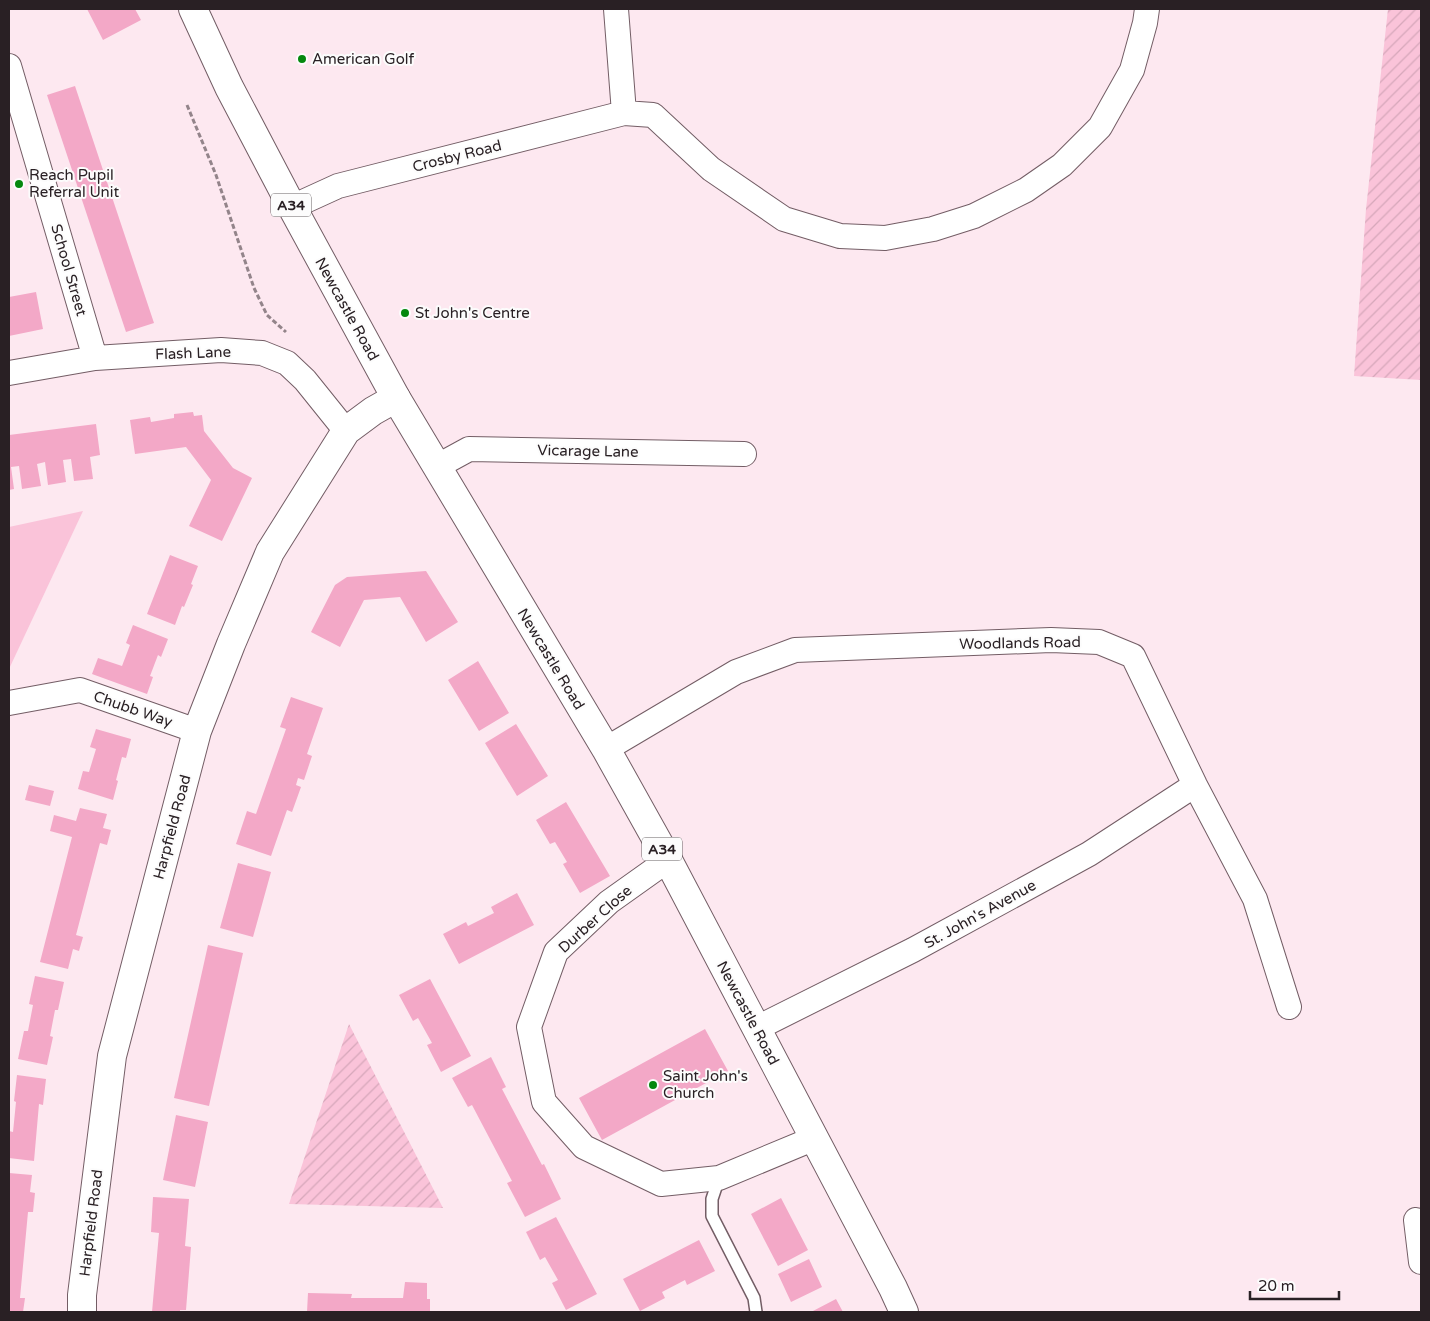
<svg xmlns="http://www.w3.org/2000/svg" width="1430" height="1321" font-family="'Varela Round',sans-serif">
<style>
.park{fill:#fac3d9}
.garden{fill:url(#garden-furrows)}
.building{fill:#f3a8c7}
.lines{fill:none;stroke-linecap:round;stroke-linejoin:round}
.service-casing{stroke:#735d65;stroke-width:14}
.minor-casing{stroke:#735d65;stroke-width:26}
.tertiary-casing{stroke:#735d65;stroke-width:30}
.trunk-casing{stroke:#735d65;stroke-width:30}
.path{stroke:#93848a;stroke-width:3;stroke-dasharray:5 2.5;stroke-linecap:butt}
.service{stroke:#fff;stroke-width:11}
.minor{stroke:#fff;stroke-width:24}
.tertiary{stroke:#fff;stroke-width:28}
.trunk{stroke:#fff;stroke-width:28}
.poi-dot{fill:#05880e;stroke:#fcfcfc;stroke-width:2}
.labels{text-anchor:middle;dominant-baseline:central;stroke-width:4;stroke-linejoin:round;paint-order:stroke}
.shield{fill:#fcfcfc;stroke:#686265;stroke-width:1}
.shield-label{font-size:14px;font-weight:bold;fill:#292024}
.poi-label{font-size:15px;fill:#292024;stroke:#fcfcfc;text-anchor:start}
.street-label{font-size:15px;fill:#292024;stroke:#fcfcfc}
</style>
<defs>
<pattern id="garden-furrows" width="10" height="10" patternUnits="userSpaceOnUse" patternTransform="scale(1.25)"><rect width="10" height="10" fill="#fac3d9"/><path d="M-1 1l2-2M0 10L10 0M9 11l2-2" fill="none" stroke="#d6a7ba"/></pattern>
</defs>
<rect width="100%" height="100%" fill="#fde8f0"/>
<path class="park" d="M83,511L9,669V527Z"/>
<path class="garden" d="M1388,9H1421V380L1354,376L1366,209Z
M349,1024L443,1208L289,1204Z"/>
<path class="building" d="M87,9H135L141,20L103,40Z
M75,86L154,323L126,332L47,95Z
M36,292L43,329L9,336V297Z
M193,412L194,416L202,415L204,431L233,468L252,478L222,541L189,526L211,480L186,447L135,454L130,420L150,417L151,422L174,418V414Z
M96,424L100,455L90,457L93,479L74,481L71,459L63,460L66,482L48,485L45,462L37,464L41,486L22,489L19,466L11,467L14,489L9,490V435Z
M170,555L198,566L191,584L193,585L184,607L182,606L175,625L147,614Z
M426,571L458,622L426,642L400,597L364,600L340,647L311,632L335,585L347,577Z
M133,625L168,639L161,657L158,655L150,676L153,677L147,694L92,674L98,658L122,666L130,645L126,643Z
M478,661L509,713L479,731L448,680Z
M291,697L323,708L307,754L312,756L304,780L298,778L296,785L301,787L292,812L287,810L271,856L236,844L247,811L256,814L286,729L280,727Z
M516,724L548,776L517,796L485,743Z
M96,729L131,739L126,758L122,757L116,780L118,781L113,800L78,789L83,771L89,772L96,749L90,747Z
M29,785L54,791L50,806L25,800Z
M566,802L610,876L580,893L563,864L567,862L555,842L550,844L536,820Z
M80,808L107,814L103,828L111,830L107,845L100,843L76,935L83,937L79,951L73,949L68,969L40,962L72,837L50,831L54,815L76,821Z
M238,863L271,872L253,937L220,928Z
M517,893L534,925L459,964L443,934L466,922L468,926L494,913L491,907Z
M208,945L243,953L209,1106L174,1098Z
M35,976L64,982L58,1010H55L50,1036L53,1037L47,1065L18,1059L24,1031H28L33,1005L29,1004Z
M430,979L471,1056L441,1072L427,1045L432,1043L418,1018L413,1021L399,995Z
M705,1029L728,1071L602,1140L579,1098Z
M491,1057L506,1087L502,1089L542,1165L544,1164L561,1199L525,1217L507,1183L512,1181L472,1105L468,1107L452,1078Z
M17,1075L46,1079L43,1105L39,1104L34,1161L9,1158V1131L13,1132L16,1102L14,1101Z
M176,1115L208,1122L195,1187L163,1180Z
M9,1173L32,1175L30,1192L35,1193L33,1212H28L20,1298H25L23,1312H9Z
M153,1197L189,1199L185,1246L191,1247L186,1310H180V1312H152L159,1233L151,1232Z
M781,1198L808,1250L778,1266L751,1214Z
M556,1217L597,1294L566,1310L552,1283L558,1280L545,1257L540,1260L526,1232Z
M699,1240L715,1271L687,1285L685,1280L662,1292L665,1298L640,1311L623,1279Z
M809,1259L822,1287L791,1302L778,1274Z
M405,1282L427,1283V1299H430V1312H307L308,1293L352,1294L351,1298H403Z
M836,1299L843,1312H811Z"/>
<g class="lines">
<defs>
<path id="service" d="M719,1178L712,1199V1216L754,1298L756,1312"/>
<path id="minor" d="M616,9L624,113
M9,66L95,358
M292,207L338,186L624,113L653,115L711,169L784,219L840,236L885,238L933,229L974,216L1026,190L1062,165L1100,127L1132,70L1145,23L1147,9
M9,373L95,358L221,350L262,353L287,363L305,380L346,431
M436,467L469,449L744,454
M9,703L80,690L197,731
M606,749L736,672L795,650L1051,640L1099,642L1133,656L1195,785L1255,899L1289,1007
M668,860L609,902L556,952L529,1027L544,1102L584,1147L661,1184L719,1178L815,1138
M757,1028L913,950L1089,854L1195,785
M1416,1220L1421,1262"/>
<path id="tertiary" d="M82,1312V1295L112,1056L197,731L231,644L270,552L346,431L373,411L396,398"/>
<path id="trunk" d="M193,9L229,87L292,207L396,398L606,749L668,860L893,1288L904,1312"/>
</defs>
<use href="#service" class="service-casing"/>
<use href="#minor" class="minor-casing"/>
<use href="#tertiary" class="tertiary-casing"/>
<use href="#trunk" class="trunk-casing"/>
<path class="path" d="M187,105L216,175L254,288L267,315L286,332"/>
<use href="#service" class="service"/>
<use href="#minor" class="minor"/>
<use href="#tertiary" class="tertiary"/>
<use href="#trunk" class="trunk"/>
</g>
<g class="poi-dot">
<circle cx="302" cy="59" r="5"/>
<circle cx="19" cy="184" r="5"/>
<circle cx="405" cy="313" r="5"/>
<circle cx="653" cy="1085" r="5"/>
</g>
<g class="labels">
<g class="shield">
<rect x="271" y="193.5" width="40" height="23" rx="4"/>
<rect x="642" y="837.5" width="40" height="23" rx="4"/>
</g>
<g class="shield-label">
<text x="291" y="205">A34</text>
<text x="662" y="849">A34</text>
</g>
<g class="poi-label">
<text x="312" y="59">American Golf</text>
<text x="29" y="175">Reach Pupil<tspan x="29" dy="17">Referral Unit</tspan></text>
<text x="415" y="313">St John's Centre</text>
<text x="663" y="1076">Saint John's<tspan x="663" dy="17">Church</tspan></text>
</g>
<g class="street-label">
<text transform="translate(457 156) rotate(-14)">Crosby Road</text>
<text transform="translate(69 270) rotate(74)">School Street</text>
<text transform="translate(347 309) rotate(61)">Newcastle Road</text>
<text transform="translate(193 353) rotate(-2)">Flash Lane</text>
<text transform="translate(588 451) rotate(1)">Vicarage Lane</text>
<text transform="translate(1020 643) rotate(-1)">Woodlands Road</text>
<text transform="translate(551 659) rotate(59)">Newcastle Road</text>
<text transform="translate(133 709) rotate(19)">Chubb Way</text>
<text transform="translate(172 827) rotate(-75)">Harpfield Road</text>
<text transform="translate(980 914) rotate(-29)">St. John's Avenue</text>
<text transform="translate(595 919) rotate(-42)">Durber Close</text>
<text transform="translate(748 1013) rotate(62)">Newcastle Road</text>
<text transform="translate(91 1223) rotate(-83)">Harpfield Road</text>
</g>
</g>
<rect width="1430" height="1321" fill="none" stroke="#292024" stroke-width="20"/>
<path d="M1250 1291v8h89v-8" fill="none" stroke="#292024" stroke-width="2.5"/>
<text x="1258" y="1291" font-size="15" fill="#292024" stroke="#fcfcfc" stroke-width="4" paint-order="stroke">20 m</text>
</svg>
